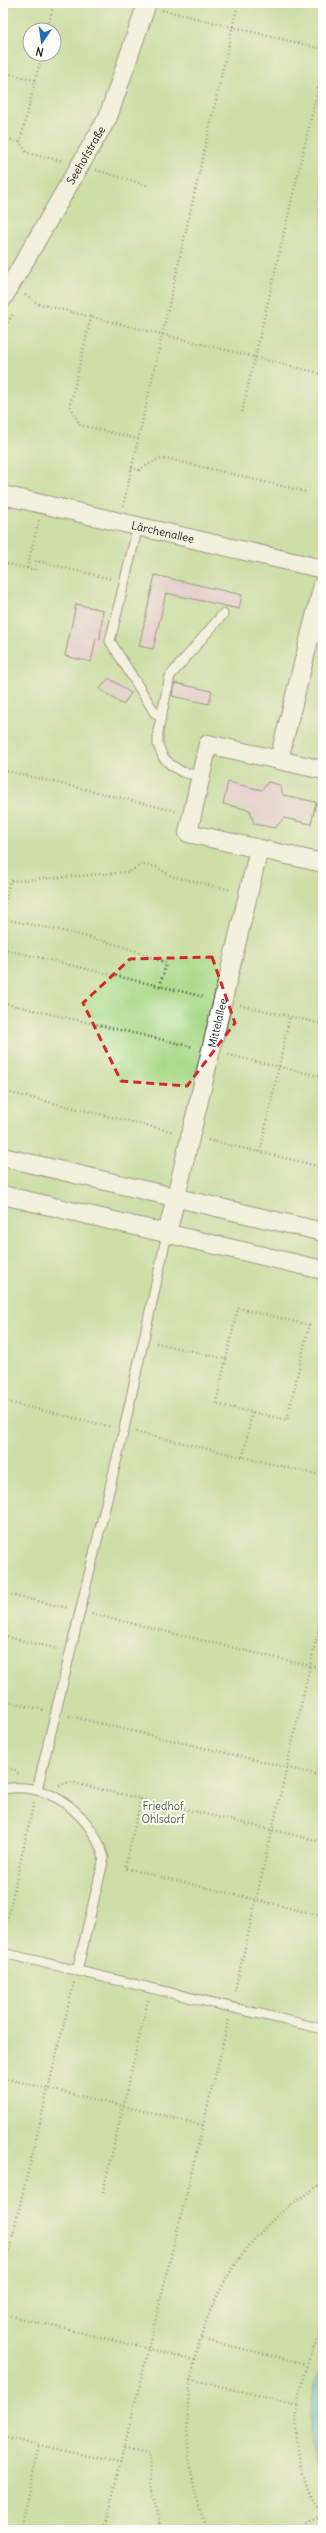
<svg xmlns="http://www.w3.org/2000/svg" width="326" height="2533" font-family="Delius,sans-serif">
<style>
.green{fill:#a8d886;stroke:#627a51;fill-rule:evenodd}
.water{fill:#44b4ba;stroke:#30686b}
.building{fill:#ddb4da}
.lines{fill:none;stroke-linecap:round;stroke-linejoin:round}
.lane-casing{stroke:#3b3a35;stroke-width:11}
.street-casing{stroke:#3b3a35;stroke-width:20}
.path{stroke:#3b3a35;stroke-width:2.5;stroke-dasharray:1 3;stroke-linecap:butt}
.lane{stroke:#fff;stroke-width:9}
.street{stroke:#fff;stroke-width:18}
.marked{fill:none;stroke:#d62828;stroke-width:3;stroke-dasharray:8 5;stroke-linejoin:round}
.labels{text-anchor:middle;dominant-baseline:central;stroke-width:4;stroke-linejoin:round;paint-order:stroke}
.street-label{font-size:11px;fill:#1c1c1c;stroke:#fdfcf7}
.park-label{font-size:11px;fill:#4d5e41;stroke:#fdfcf7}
</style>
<rect width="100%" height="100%" fill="#fdfcf7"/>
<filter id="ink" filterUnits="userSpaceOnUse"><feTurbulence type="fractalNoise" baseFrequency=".025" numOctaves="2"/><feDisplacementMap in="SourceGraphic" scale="8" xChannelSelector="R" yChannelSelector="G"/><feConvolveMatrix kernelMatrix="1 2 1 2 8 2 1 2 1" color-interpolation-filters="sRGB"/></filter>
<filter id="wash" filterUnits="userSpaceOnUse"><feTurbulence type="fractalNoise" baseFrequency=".012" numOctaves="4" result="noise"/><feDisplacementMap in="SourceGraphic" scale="16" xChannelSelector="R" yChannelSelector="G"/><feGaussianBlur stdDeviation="0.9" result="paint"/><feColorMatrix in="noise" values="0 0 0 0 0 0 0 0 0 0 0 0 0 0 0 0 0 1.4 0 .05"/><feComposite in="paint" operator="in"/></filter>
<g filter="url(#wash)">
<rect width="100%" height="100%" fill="#ebe3c2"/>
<path class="green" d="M3,3H323V2362L314,2387L310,2420L312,2452L323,2488V2530H3ZM30,30H54V54H30Z"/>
<path class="water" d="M323,2362V2488C305,2448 306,2402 323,2362Z"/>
<g id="blocks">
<path class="building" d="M155,575L242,595L239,609L166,593L153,649L139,646Z
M76,604L103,610L100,640L96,639L91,662L65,656Z
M109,678L131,693L123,705L100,689Z
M175,683L212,691L209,704L172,696Z
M228,782L262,790L268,782L280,785L283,795L316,802L311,824L284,818L275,828L254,824L250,810L223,804Z"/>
</g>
</g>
<g filter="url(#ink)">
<use href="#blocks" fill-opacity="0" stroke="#3b3a35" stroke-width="1"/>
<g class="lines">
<defs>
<path id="lane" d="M138,526L110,641L155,713L161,715
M200,776L182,772L171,765L163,757L158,745V731L170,676L223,614
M3,1789C50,1781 91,1814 104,1858L77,1971
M37,1790L124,1429L167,1234
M3,1953L323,2029"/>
<g id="street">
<path id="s1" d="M3,298L108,117L147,3"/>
<path id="s2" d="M3,495L323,569"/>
<path d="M279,759L323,585"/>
<path d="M323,770L208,744L188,833L323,863"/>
<path d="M3,1157L323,1232"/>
<path d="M3,1195L323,1270"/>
<path id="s3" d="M167,1234L259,849"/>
</g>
</defs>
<use href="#lane" class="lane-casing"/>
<use href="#street" class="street-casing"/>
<path class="path" d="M162,10L323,49
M47,30L54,3
M3,72L35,80
M3,138L20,142L27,153L63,161
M20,142L42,54
M96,170L149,186
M25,295L39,304L323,374
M91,317L70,405L80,425L138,439
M3,329L14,313
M242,412L323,67
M131,468L139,470L158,459H169L307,492
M123,506L238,3
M3,563L34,570L36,561L112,579
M27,568L39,520
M3,770L176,811
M3,911L10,881L130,872L141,864L157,867L171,876L231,890
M3,919C59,930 114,940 166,963L160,986
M3,949L205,997
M3,1003L194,1047
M240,1005L323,1024
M228,1055L323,1077
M3,1091L174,1132
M208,1140L323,1167
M260,1152L290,1016
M156,1343L226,1359L216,1404L287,1420L309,1325L238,1308L226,1359
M3,1401L112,1427
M136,1432L323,1476
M243,1457L252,1412
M3,1593L68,1608
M92,1614L323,1669
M3,1636L58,1649
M3,1700L44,1710
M69,1716L323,1776
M3,1767L15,1770L20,1775
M59,1785L70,1782L323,1842
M141,1799L125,1868L323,1916
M6,1925L34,1802
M234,1995L323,1610
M3,2078L203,2125
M321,2184L323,2188
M103,2192L148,2000
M3,2275L74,1982
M3,2314L195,2360
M323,2330C289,2389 286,2460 323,2518
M201,2339L306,2364
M191,2379L297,2405
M3,2437L121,2463
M124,2448L149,2453L150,2484L162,2530
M20,2530L39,2445
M104,2530L229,2019
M155,2530L161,2527
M207,2530C168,2430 188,2311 261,2232C279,2212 301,2197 323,2183
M300,2530L321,2516"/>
<use href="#lane" class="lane"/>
<use href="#street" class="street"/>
</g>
</g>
<path d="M0 0H326V2533H0ZM212,957L235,1023L187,1086L121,1081L83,1003L130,959Z" fill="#ebe3c2" fill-opacity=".55" fill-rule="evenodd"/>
<path class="marked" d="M212,957L235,1023L187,1086L121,1081L83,1003L130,959Z"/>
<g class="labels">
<g class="street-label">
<text stroke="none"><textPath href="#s1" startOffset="165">Seehofstraße</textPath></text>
<text stroke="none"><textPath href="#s2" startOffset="164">Lärchenallee</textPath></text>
<text stroke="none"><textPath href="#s3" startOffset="217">Mittelallee</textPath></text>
</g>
<g class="park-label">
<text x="163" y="1806">Friedhof<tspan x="163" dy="13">Ohlsdorf</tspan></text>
</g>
</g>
<rect width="326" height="2533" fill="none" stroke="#fdfcf7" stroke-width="16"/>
<g transform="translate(42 42) rotate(193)"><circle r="19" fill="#fdfcf7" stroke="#a3a29f"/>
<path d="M0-3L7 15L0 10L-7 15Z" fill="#1f6fb2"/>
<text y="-6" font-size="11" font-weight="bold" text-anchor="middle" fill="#1c1c1c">N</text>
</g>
</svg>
